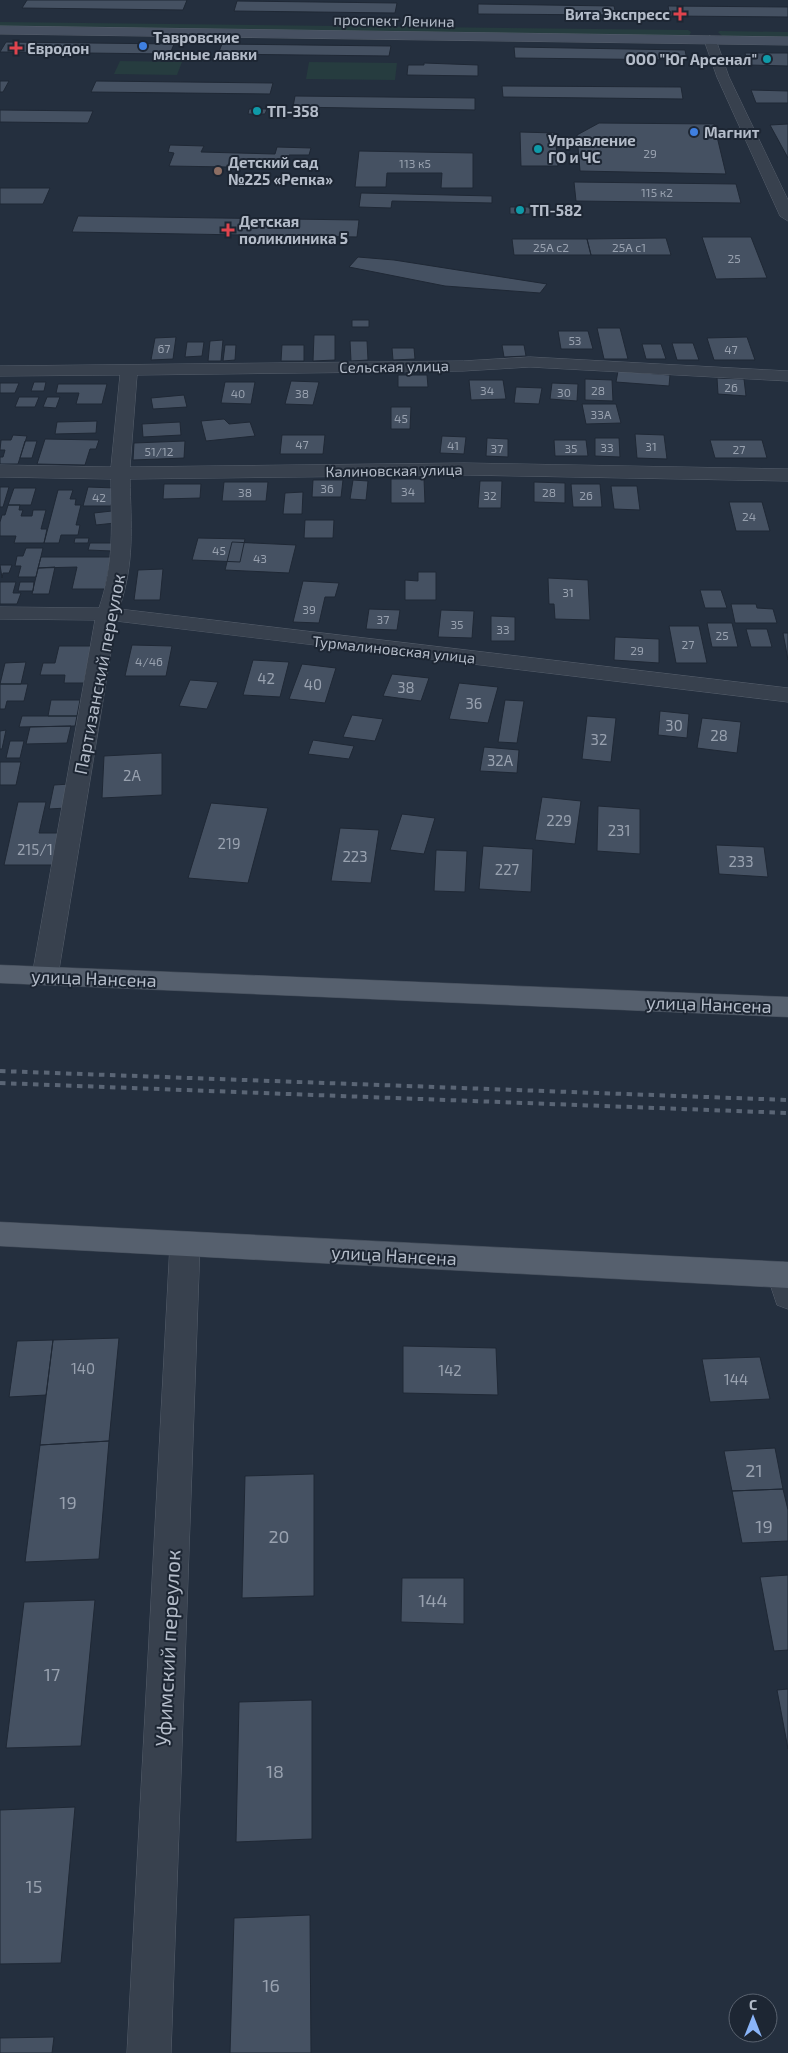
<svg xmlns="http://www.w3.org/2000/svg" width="788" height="2053" font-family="'Exo 2',sans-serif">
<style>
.green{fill:#263c3f}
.building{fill:#455162;stroke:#1f2835}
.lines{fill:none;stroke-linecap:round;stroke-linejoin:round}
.minor-casing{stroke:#565f6c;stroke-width:1}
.tertiary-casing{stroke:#565f6c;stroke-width:1}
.secondary-casing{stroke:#565f6c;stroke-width:1}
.primary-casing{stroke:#414a57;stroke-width:1}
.minor{fill:#38414e;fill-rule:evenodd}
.tertiary{fill:#38414e;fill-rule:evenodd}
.secondary{fill:#465061;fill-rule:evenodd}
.primary{fill:#56606e;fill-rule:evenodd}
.rail{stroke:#5a6575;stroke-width:4;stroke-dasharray:5.5 5.5;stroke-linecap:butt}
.health-dot{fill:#e0444e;stroke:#1d2633;stroke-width:2}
.shop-dot{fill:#3f7fe0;stroke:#1d2633;stroke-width:2}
.culture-dot{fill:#0f9aa8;stroke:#1d2633;stroke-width:2}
.education-dot{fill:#8d6e63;stroke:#1d2633;stroke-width:2}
.labels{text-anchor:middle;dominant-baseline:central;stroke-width:4;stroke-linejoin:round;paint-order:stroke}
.far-number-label{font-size:12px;fill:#98a1af}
.far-poi-label{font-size:15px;font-weight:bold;fill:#b4bcc9;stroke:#1d2633;text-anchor:start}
.far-street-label{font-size:15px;fill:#b4bcc9;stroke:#1d2633}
.number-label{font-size:15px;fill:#98a1af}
.street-label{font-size:18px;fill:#b4bcc9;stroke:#1d2633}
.near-number-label{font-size:18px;fill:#98a1af}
.near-street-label{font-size:21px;fill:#b4bcc9;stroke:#1d2633}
</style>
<rect width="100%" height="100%" fill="#242f3e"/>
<path class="green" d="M0,22L688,30L691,32L689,36L0,27Z
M720,31L788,32V37L722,36L718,32Z
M120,61L182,62L177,75L114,74Z
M309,62L397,63L395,80L306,79Z"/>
<path class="building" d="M27,0H187L183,10L22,8Z
M237,1L397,3L395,13L234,11Z
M478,4L614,6L616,15L478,14Z
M668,6L788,7V17L670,16Z
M6,42L174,44L170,54L0,52Z
M222,44L391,46L389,56L218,54Z
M514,47L685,50L687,60L515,58Z
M745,53H788V66L748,65Z
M424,63L478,65V76L407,75L408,65H424Z
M0,81H9L3,92H0Z
M96,81L273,83L270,94L91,92Z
M502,86L681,87L683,99L503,97Z
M751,90L788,91V103H756Z
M295,96L475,98V110L293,107Z
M249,109H267L265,114H248Z
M0,110L93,111L88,123L0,122Z
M599,123L714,124L726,174L580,171L577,135Z
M788,124V158L770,125Z
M520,132L555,133L558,166H521Z
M170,145L204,146L201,152L275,154L277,147L311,148L309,155H289L286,168L169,166L174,153L168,152Z
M359,151L473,153V188H441L442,173H387L386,187H355Z
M574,182L736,184L741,203L576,201Z
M0,188H50L43,204H0Z
M361,193L492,196V203L392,201L391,208L359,207Z
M510,207H530V214H510Z
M78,216L359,220L357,237L72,232Z
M702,237H751L767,278L716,279Z
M666,238L671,255H591L587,239Z
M512,239H587L591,255H514Z
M358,257L394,260L547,284L540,293L445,286L349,267Z
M352,320H369V327H352Z
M597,328H620L628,359H604Z
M558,331H588L593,349H561Z
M314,335H335V360L313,361Z
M176,337L173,359L151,360L155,338Z
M747,337L755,360H714L707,338Z
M223,340L221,361H208L210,341Z
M350,341H367L368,360L351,361Z
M187,342H204L202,356L185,357Z
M672,343H693L699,360H677Z
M642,344H661L666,359H646Z
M225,345H236L235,360L223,361Z
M282,345H304V361H281Z
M502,345H524L526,356L504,357Z
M392,348H414L415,359L393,360Z
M618,371L670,375L669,386L616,382Z
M398,375H427L428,387H398Z
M717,378L744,379L746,396L718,394Z
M585,379L612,380L613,401L585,400Z
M469,380H503L506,399L471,400Z
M291,381L319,382L313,405L285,404Z
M34,382H46L44,391H31Z
M225,382H255L251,404L221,403Z
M0,383H19L15,393H0Z
M552,383L578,384L577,401L550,399Z
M58,384H107L102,404H76L79,393H56Z
M516,387L542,388L539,404L514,403Z
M184,395L187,407L153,409L151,398Z
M19,397H39L35,407H15Z
M47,397H60L56,408L43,407Z
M582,404H616L621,423L586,424Z
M391,407H411L410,429H391Z
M224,419L229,424L250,422L255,436L206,441L201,421Z
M97,421L96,433L55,434L57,422Z
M180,422L181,435L143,437L142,424Z
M635,434L664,435L667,459L637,458Z
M13,435L27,436L18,464H0V457H3L5,450H0L1,440H11Z
M282,435H325L323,454H280Z
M442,436L466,437L464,454L440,453Z
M487,438L508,439V457L486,456Z
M595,438H619L620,457L595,456Z
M45,439L99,440L96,449H90L85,465L37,464Z
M554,440H586L588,456H555Z
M710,440H762L767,458H715Z
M25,441H37L32,458H20Z
M185,441L184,458L133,460L134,443Z
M391,479H424L425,503H391Z
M313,480H343L341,497H312Z
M353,480L368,481L366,500L350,499Z
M480,481H502L501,508H478Z
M224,482H268L266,501H222Z
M534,482L565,483V503L534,502Z
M164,484H201L200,498L163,499Z
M571,484H600L602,507H573Z
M611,486H637L640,510L614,509Z
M0,487H9L3,507H0Z
M88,487L115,488L111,506H83Z
M14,488H36L31,505H8Z
M58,490H73L70,499H76L75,505H81L76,525H80L78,535H61L59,543H44Z
M303,492L302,514H283L285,493Z
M729,502H762L770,531H736Z
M8,505H20L19,510H23L21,516H32L33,510H46L41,529H47L44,543H14L16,536H0V522L2,515H5Z
M112,511L115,523L96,525L94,513Z
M305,520H334L333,538H304Z
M75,538H89L88,543H74Z
M198,538L245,539L240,562L192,560Z
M232,542L296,545L289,573L225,570Z
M90,543H114L112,551L88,550Z
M26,548H43L36,577H18L21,566H15L17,556H23Z
M41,557H111L105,589H72L77,567L38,568Z
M0,565H12L9,573H3L2,578Z
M55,567L49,594H32L38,568Z
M163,569L160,600H134L138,570Z
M418,572H436V600H405V580L418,581Z
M548,578L588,580L590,620L555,619L554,604H549Z
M303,581L339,583L335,597H325L319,623L293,622Z
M0,582H16L13,593H21L17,604H0Z
M20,582H34L33,591H18Z
M700,590H721L727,608H705Z
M731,604H756L757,608L773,609L777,623H735Z
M369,609L400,610L397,630L366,629Z
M441,610L474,611L472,638L438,637Z
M491,616L515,617V641H491Z
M707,623H732L738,647H712Z
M669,626H699L707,663H676Z
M746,629H767L772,647H751Z
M783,633H788V660Z
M615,637L659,639V663L614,660Z
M132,645L172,646L166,676H125Z
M59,646H91L84,683H64L65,675H40L43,663H55Z
M253,660L289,662L280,697L243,695Z
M26,662L21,684H0L5,663Z
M302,664L336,668L325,703L289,699Z
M392,674L429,678L421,701L383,696Z
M190,680L218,682L207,709L179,706Z
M459,683L498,687L488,723L449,719Z
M0,684H28L24,701H7L5,709H0Z
M51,700H80L77,716H48Z
M505,700L524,701L517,743L498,742Z
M660,711L689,714L687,738L658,735Z
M352,715L383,719L375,741L343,737Z
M22,716H77L75,726L19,727Z
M587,716L616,718L611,762L582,759Z
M702,718L741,722L737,753L697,748Z
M71,726L67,743L26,744L30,727Z
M6,730L2,749H0V731Z
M313,740L354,746L349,759L308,754Z
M10,741H24L20,758H6Z
M484,747L519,750L517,773L480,771Z
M162,753V795L102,798L104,756Z
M0,762H21L16,785H0Z
M70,784L66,808L49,809L54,785Z
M542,797L581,801L575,844L535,840Z
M18,802H46L39,833H66L59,865H4Z
M211,803L268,808L248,883L188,878Z
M598,806L640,809V854L597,851Z
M402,814L435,818L424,854L390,850Z
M340,828L379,830L371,883L331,881Z
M716,845L764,847L768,877L719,874Z
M483,846L533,849L531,892L479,889Z
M436,850L467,851L465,892L434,891Z
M119,1338L109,1441L40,1445L53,1340Z
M53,1340L46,1395L9,1397L17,1341Z
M403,1346L496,1348L498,1395L403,1393Z
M760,1357L770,1399L710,1402L702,1359Z
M109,1441L99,1559L25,1562L40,1445Z
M775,1448L783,1489L732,1491L724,1451Z
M314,1474V1596L242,1598L245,1476Z
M783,1489L788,1510V1541L742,1543L732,1491Z
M788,1575V1650L774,1651L760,1577Z
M402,1578H464V1624L401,1622Z
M95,1600L81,1746L6,1748L24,1602Z
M788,1689V1749L777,1690Z
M312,1700V1839L236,1842L239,1702Z
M75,1807L61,1963L0,1964V1810Z
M310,1915L311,2053H230L234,1918Z
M54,2037L52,2053H0V2038Z"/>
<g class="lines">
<defs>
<path id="minor" d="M530,357L788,371V381L530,367L463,371L137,375L130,467L464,463L788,469V481L464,475L130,479C131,526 135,563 119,609L788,688V702L116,621L58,976L54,983L45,985L36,983L32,976L95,620L0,619V607L99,608C115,562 111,525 111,479L0,477V465L111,467L120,375L0,376V366L463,361Z
M185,1232L196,1235L200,1244L171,2053H127L170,1244L174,1235Z
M783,1262L788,1264V1309L777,1305L767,1275L772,1266Z"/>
<path id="tertiary" d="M710,36L716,40L729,77L788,200V221L780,216L717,77L704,40Z"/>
<path id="secondary" d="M0,26L788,37V45L0,34Z"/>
<path id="primary" d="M0,965L788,997V1017L0,983Z
M0,1222L788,1262V1288L0,1246Z"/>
</defs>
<use href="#minor" class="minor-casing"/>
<use href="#tertiary" class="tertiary-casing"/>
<use href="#secondary" class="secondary-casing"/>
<use href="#primary" class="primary-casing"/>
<use href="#minor" class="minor"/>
<use href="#tertiary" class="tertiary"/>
<use href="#secondary" class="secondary"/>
<use href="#primary" class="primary"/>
<path class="rail" d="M0,1071L788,1100
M0,1083L788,1113"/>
</g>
<g class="health-dot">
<path d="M677.5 6.5h5v5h5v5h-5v5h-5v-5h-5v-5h5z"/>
<path d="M13.5 40.5h5v5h5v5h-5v5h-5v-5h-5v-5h5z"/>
<path d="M225.5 222.5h5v5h5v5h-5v5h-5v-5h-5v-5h5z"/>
</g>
<g class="shop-dot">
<circle cx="143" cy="46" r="5"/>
<circle cx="694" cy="132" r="5"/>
</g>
<g class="culture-dot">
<circle cx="767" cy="59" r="5"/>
<circle cx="257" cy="111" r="5"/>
<circle cx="538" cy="149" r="5"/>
<circle cx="520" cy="210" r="5"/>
</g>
<circle class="education-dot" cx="218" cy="171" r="5"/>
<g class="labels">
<g class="far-number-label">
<text x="650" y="153">29</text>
<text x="415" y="163">113 к5</text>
<text x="657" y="192">115 к2</text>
<text x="551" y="247">25А с2</text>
<text x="629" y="247">25А с1</text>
<text x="734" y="258">25</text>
<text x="575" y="340">53</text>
<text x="164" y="348">67</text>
<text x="731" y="349">47</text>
<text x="731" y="387">26</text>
<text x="487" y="390">34</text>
<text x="598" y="390">28</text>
<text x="564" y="392">30</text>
<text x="238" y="393">40</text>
<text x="302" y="393">38</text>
<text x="601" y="414">33А</text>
<text x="401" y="418">45</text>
<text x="302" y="444">47</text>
<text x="453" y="445">41</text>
<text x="651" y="446">31</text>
<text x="607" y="447">33</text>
<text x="497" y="448">37</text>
<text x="571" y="448">35</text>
<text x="739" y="449">27</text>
<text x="159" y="451">51/12</text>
<text x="327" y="488">36</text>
<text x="408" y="491">34</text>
<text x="245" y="492">38</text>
<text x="549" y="492">28</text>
<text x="490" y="495">32</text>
<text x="586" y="495">26</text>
<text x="99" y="497">42</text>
<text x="749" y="516">24</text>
<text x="219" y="550">45</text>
<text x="260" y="558">43</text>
<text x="568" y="592">31</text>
<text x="309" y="609">39</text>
<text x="383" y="619">37</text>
<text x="457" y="624">35</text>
<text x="503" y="629">33</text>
<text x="722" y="635">25</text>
<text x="688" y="644">27</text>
<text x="637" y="650">29</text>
<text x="149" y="661">4/46</text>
</g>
<g class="far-poi-label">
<text x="670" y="14" text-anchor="end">Вита Экспресс</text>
<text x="153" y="37">Тавровские<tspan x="153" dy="17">мясные лавки</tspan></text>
<text x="27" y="48">Евродон</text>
<text x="757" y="59" text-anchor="end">ООО "Юг Арсенал"</text>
<text x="267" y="111">ТП-358</text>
<text x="704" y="132">Магнит</text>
<text x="548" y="140">Управление<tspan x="548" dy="17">ГО и ЧС</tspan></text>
<text x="228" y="162">Детский сад<tspan x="228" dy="17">№225 «Репка»</tspan></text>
<text x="530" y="210">ТП-582</text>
<text x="239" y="221">Детская<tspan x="239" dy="17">поликлиника 5</tspan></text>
</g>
<g class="far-street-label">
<text transform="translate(394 20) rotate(1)">проспект Ленина</text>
<text transform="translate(394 366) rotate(-1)">Сельская улица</text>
<text transform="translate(394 470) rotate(-1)">Калиновская улица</text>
<text transform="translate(394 649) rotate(6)">Турмалиновская улица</text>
</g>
<g class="number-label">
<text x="266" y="678">42</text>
<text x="313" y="684">40</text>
<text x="406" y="687">38</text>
<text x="474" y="703">36</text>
<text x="674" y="725">30</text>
<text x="719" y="735">28</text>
<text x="599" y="739">32</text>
<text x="500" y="760">32А</text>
<text x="132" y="775">2А</text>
<text x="559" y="820">229</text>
<text x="619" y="830">231</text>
<text x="229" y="843">219</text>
<text x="35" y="849">215/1</text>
<text x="355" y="856">223</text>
<text x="741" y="861">233</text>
<text x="507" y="869">227</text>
<text x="83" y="1368">140</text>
<text x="450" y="1370">142</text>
<text x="736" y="1379">144</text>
</g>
<g class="street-label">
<text transform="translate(99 674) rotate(-79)">Партизанский переулок</text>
<text transform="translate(94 978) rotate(2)">улица Нансена</text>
<text transform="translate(709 1004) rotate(2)">улица Нансена</text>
<text transform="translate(394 1255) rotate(3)">улица Нансена</text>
</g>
<g class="near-number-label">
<text x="754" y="1470">21</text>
<text x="68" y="1502">19</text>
<text x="764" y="1526">19</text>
<text x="279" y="1536">20</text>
<text x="433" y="1600">144</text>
<text x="52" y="1674">17</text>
<text x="275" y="1771">18</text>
<text x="34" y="1886">15</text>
<text x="271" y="1985">16</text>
</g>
<g class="near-street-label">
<text transform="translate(167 1648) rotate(-87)">Уфимский переулок</text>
</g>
</g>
<g transform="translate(753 2018)"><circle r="24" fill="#1d2633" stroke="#59626f"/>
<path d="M0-4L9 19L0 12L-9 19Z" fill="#8ab4f8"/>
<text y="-8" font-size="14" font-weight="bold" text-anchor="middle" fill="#b4bcc9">С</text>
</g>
</svg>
